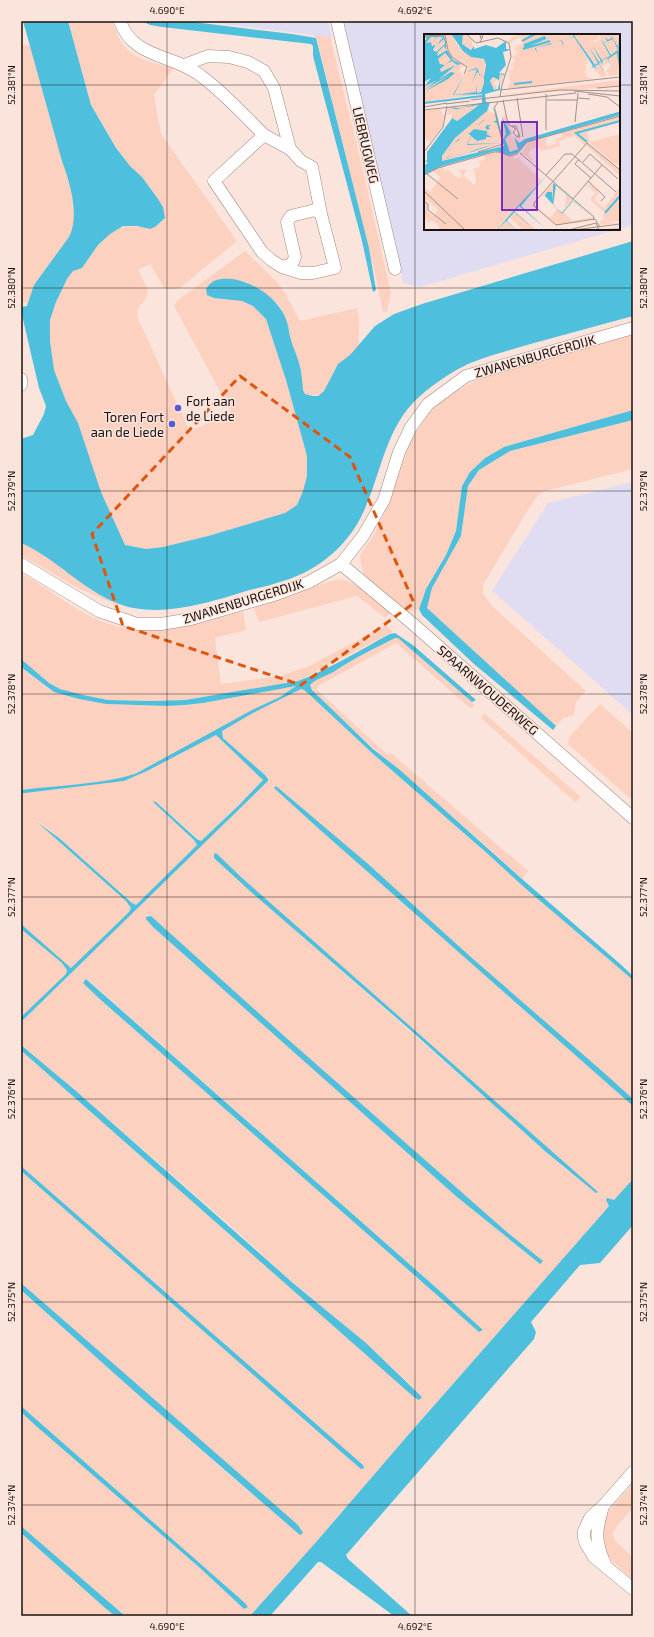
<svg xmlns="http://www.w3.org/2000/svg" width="654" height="1637" font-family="'Exo 2',sans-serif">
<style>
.industrial{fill:#e0ddf3;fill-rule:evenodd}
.green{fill:#fcd1c0;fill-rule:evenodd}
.water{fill:#4ec0dd}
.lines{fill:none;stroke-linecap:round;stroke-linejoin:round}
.minor-casing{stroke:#9e8981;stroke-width:13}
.minor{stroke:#fff;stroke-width:12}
.marked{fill:none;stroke:#de550c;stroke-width:3;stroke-dasharray:8 5;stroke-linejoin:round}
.ticks{fill:none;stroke:#1a120f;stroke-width:1;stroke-opacity:0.45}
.poi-dot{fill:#575ad1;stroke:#fbe4dc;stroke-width:1.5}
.labels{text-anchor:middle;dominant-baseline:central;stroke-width:3;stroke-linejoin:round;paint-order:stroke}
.street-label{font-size:13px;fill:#1a120f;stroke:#fbe4dc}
.poi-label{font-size:13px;fill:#1a120f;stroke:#fbe4dc;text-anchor:start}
.inset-river{fill:none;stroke:#4ec0dd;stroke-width:2}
.inset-road{fill:none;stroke:#a1908a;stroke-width:1}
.view{fill:#7b2cbf;fill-opacity:0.15;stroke:#7b2cbf;stroke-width:2}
.inset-edge{fill:none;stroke:#1a120f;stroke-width:2}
.neatline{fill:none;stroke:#1a120f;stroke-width:1.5}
.ticks-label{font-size:10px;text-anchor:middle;fill:#1a120f}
</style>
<rect width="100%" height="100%" fill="#fbe4dc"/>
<path class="industrial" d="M199,21H328L332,36L330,37Z
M344,21H633V225L420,287L403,283ZM425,35H619V229H425Z
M633,482V715L492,591L548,503Z"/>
<path class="green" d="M23,21H29L80,221L27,306V302L21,303V46L30,45Z
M68,21H112C115,29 119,41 125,47C136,60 158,64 174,68L154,95L161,134L237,241L180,288L169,290L164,288L150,264L138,270L148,290L147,297L139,307L137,316L189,430L191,431L231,412L174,306L178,300L245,251L276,281L285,293L300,321L357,308C361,320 358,333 359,345C355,348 353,352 350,355C347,359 341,360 338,365C326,379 330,400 305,394L303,390L299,363L291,340L287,321L280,306L266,294L249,283L237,280L218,279L214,298L242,301L253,306L266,319L286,380L307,456V476L303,491L297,505L285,513L208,536L163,547L146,549L125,545L101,492L78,424L66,401L54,370L50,341V320L56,302L67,279L73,271L82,268L98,245L110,233L123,226L155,227L165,219L142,177L130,166L116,148L91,105Z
M314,35L330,37L362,166L391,293L387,312H383L374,269L317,39Z
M633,333V410L504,447L485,458L470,472L462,486L456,531L446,555L426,589L419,609L405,613L365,577L361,566L360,555L372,538L384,515L409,445L427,415L439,403L453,393L469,384L494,373Z
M633,420V469L546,491L538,495L526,513L483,585V594L492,606L586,691L576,702L574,715L563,718L556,726L427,608L432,588L461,536L468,486L479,470L510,451Z
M21,543L46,555L91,590L122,605H117L80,589L21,555Z
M21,573C44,586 65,603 88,615C139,643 191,624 243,611L246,630L215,638L221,684L280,676L309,666L386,625L393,632L298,681L185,700L152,701L108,700L84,696L60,689L49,683L21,659Z
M339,579C360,583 374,599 390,613L385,618L357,596L259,622L254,608L324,583Z
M395,638H399L475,705L471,709L396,643L318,686L317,690L388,755L391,753L528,871L522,879C454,814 378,757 312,690L310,685L314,681Z
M21,667L54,692L79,699L106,704L167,706L185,705L203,703L296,686L280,697L135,774C99,786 59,786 21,790Z
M301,689L304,690L311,696L372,753L506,870L525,888L633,980V1099L423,916L350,849L274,788L633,1105V1179L614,1200L608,1199L606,1200L609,1206L603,1213L409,1434L317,1541L250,1616H125L21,1526V1412L200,1568L244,1609L245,1603L21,1406V1290L144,1400L256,1498L169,1414L21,1283V1171L360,1468L350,1454L21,1166V1022L268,781V778L265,775L223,738L222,731L253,713ZM266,904L573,1171L569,1172ZM151,917L195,957L538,1263L457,1197L150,923L148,918ZM87,979L441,1292L483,1331L479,1332L454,1310L102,1001L85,984ZM28,1051L76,1091L240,1234L282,1273L366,1343L421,1395L347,1335L285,1283L24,1053Z
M600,704L633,733V801L568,744L569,737Z
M484,713L581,797L575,802L481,718Z
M216,735L263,779L262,782L201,841L158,804L154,801H152L194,840L197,845L136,905L132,903L59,838L38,821L39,824L126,901L131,908L129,912L73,966L71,968L69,967L21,924V793L124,781L147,771Z
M21,929L62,963L67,970L66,974L21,1017Z
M633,1486V1508L616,1527L613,1534L615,1541L633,1557V1580L611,1560L605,1552L601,1537L606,1515L629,1488Z
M21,1533L115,1616H21Z"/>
<path class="water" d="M23,21H68L91,105L116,148L130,166L142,177L158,199L163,207L165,218L155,227L150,229L137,226H123L110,234L98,245L82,268L73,271L67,279L56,302L50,320V341L54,370L66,401L78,423L101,492L125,545L146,549L163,547L208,536L285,513L297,505L303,491L307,476V456L286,380L266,319L253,306L242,301L214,298L207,295L206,289C212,279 220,278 232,279C255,282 280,300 287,322C289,328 289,334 291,340C293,348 297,355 299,363C302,372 302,381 303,390L305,394L313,396H318L324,391L338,364L350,355L375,326L394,314L422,304L633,241V316C600,325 567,334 534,343C514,349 493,354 473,362C457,368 432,385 419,397C385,427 381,476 362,515C351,538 332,557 311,569C292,580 271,585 250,590C210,602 157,620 117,603C81,589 56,558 21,543V439L33,435L44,414L46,406L39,388L22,315L21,314V307L27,306L34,285L69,237C80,215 70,183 62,161Z
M142,21H185L292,34L316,38L369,248L376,290L373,292L362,241L313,56V46L311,44L162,27L150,25Z
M633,410V420L510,451L479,470L468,486L461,536L432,588L427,608L556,726L553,730L474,664L422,615L419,609L426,589L446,555L456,531L462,486L470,472L485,458L504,447Z
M395,633L414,646L476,700L472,702L398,638H395C374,649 354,658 335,671C327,676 317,678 310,685L312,690L373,749L400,770L522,879L618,962L633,976V980L525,888L489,855L372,753L311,696L304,690L301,689L253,713L222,731L223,738L265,775L268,779V781L21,1022V1017L66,974L67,970L62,963L21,929V924L71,968L129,912L131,908L126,901L37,822L59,838L132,903L136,905L197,845L194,840L152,801L156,802L197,839L201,841L240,804L263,780L216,735L147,771L124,781L25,793H21V790C59,785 98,785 135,774L252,710L280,697L296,686L203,703L185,705L167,706L106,704L79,699L54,692L21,667V659L49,683L60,689L83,695L108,700L152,701L185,700L298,681C330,669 360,650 390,634Z
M276,786L367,863L473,959L602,1071L633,1099V1106L318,828L274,788Z
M216,853L241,877L598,1192L596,1193L546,1152L408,1028L250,891L214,858V854Z
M151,916L283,1035L508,1233L543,1261L540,1264L457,1197L153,927L146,919V917Z
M86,979L441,1292L483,1330L479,1332L454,1310L102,1001L83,983Z
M21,1045L76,1091L293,1283L366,1343L422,1397L419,1400L415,1398L24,1053L21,1050Z
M21,1166L363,1465L364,1468L361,1469L347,1457L21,1171Z
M633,1179V1225L600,1263L580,1265L531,1322L536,1332L534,1339L346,1555L348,1559L412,1616H394L321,1562H318L270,1616H250L317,1541L409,1434L603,1213L609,1206L606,1200L607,1198L614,1200Z
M21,1283L298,1525L303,1533L300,1535L144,1400L21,1290Z
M21,1406L245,1603L248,1607L244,1609L200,1568L35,1425L21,1412Z
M21,1526L125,1616H115L104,1607L21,1533Z"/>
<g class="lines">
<defs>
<path id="minor" d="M120,21C133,59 174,54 201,76C223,92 245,116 264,135L214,181L262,252L271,260L282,267L301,273H313L335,268L321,214L315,210L291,216L287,222L295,257L292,264L282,267
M337,21L395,269
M184,65L208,56L229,57L248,62L264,71L274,88L290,149L301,161L312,167L321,214
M264,135L290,149
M21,379V385
M21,564L99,611L137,624H161L191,619L277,594L309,582L341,564L363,536L384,500L399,452L411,427L428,404L466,376L633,328
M341,564L413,624L633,818
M633,1472L604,1505L590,1518L584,1531V1538L586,1544L594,1557L633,1589
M603,1506C596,1531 594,1539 605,1564"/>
</defs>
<use href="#minor" class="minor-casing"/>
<use href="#minor" class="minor"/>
</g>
<path class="marked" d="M240,376L350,457L414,603L301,685L123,626L92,534Z"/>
<path class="ticks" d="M167,21V1616M415,21V1616M21,85H425M619,85H633M21,288H633M21,491H633M21,694H633M21,897H633M21,1099H633M21,1302H633M21,1505H633"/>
<g class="poi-dot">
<circle cx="178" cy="408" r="4"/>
<circle cx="172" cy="424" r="4"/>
</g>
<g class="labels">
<g class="street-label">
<text transform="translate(366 145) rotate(77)">LIEBRUGWEG</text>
<text transform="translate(535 356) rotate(-16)">ZWANENBURGERDIJK</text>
<text transform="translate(243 601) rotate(-17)">ZWANENBURGERDIJK</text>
<text transform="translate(488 690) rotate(41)">SPAARNWOUDERWEG</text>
</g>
<g class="poi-label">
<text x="186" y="401">Fort aan<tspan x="186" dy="15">de Liede</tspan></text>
<text x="164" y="417" text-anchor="end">Toren Fort<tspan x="164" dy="15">aan de Liede</tspan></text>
</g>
</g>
<g transform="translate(424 34)">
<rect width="196" height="196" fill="#fbe4dc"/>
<path d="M0,0L22,3L18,0H27L33,11L47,23L61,26L60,52L55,59H58L0,68V58L3,56H0L15,46L0,55V53L30,33L17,38L16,35L21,31L16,30L14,25L20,19L13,22L17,14L11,18L12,11L8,12L7,8L2,9L4,3L0,8ZM23,4L24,15L29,23L41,28L44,35L29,61L39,41L35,36L38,33L40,34L38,30L43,34L40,29L28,23L23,16ZM39,0L48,7L49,16L38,10ZM93,0H148L157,12L149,0H174L176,4L169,7L170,9L177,5L175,0H196V41L186,42L182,36L188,32L186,28L181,31L179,27L188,20L177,5L186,22L171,31L177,28L182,42L177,43L172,37L160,15L158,16L165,29L161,30L163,36H160L163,43L170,45L85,55L84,50L87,49L84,41L87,39L83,38L89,35L90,31L85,32L92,27L88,23L93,20L90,14L98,10V6L96,3L86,9L84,7ZM76,40H80L77,50L73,45L69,51H72V56L75,51V53L74,55L73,56H70L67,53V46L74,43L76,46ZM196,46L195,51L173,54L77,61ZM56,70L33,87L27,84L29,79L23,81L24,73L35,74ZM16,74L19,81L22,79V85L19,84V91L6,108L0,104V77ZM65,74V78L71,80L79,109L18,127V122L31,104ZM82,80L89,103L97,105L95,110L93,105L89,104L94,114L87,118L81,108V103L87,100L80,85L82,100L80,105L76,92L79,90L78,84ZM196,82V88L163,98L165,107L161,111L151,102L135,107L136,112L117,117L115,113L107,115L104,120L109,125L108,127L101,121H92L97,120L104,108L121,104L123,112L128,111L132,109L131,105L138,103L137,99ZM196,100V130L192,131L165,108ZM164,109L196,137V142L162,111ZM75,118L84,122L91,121L90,125L99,122L95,125L117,146L73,196H13L16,194L13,191L16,187L13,190L7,186L5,189L2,184L0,190V167L4,170L3,177L9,182L13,178V174L4,167L0,166V153L6,158L17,143L9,137L19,133L20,137L24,136L35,145L39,142L34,136L41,135L42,138L39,141L50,151L52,148L50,134L56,133L55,127L61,125L60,121ZM130,149L132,151L130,171L137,178L141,174L142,161L149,166L140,179L149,187L168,183V185L133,191L111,172L110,170L112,168L111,171L126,184L133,176L129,171V167L127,166L128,158H123L121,162L127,168L120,161L117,162ZM165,149L175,158L170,166L180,174L196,153V187L179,188L196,189L177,191L176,187L181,186L178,182L181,179L166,166L172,159L163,151L151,166ZM90,178L102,186L111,196H99L85,183ZM82,187L93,196H74Z" fill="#fcd1c0" fill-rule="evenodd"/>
<path d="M27,0H39L38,10L47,16L50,12V15L62,11L72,14L82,7V15H84L86,16L79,18L82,31L75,39L81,40L80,41L76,40L75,46L69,43L66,47L70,56L74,55L76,47V56L61,60L62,68L66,69L63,77L31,104L18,122V127L80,112L74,93H64L66,94L64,96L61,94L63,91H59H67L64,93H74L73,89L69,88L73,86H60L50,95L75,99L63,97V100L71,101L62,100L68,103H62V108V105L53,107L47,102L44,110L79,109L43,111L47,101L44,100L37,103L34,107L30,109L27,114L25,116V121L22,125L44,119L43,111L44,119L54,115L71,110L72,111L71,110L48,118L23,125H22L25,122V117L30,109L36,104L37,103L44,100L47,98L59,86H72L71,73L79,105L82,100L78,83L87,99L81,105L86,118L94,115L90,103L95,109L101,105L194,78H196V81L103,108L93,119L85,121L71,117L18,132L0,141V132L4,129L0,126L3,127V118L35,75H31L24,73L35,74L58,69V60L29,63L54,60L29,61L41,39L30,61L52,58V50L48,49L53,35L42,38L52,34L54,35L55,41L60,43L62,31L60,25L47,23L39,17ZM53,38L60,44V49L57,58L53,59L52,50L48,49ZM55,71L33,87L28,84L36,74ZM149,0L171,31L174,29L165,13L175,28L177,27L168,11L178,26L186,22L177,5L180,9L183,7L181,3L184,6L188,4L187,1L194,13V0L196,41L193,19L184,25L193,42L183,24L178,27L180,32L177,28L175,29L182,42L177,43L173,37L177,43L182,42L175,30L171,32L173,36L170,32L172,37L170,33L167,34L169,32L150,3L138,6L140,14L137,6L127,9L129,16L127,10L112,14L113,20L111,14L96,19L127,9L126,6L127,9L149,3ZM189,5L194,16L187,21L180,9ZM7,1L20,2L22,8V16L20,12L14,18L13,22L23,16L29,26L37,30L33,31L28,27L22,30L27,26L21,19L14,25L16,30L21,31L16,35L17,38L32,31L14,46L27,38L31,39L24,45L0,58L27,40L0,56L13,46L0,53L7,44L0,48V8L3,4L0,3ZM7,3H12L9,8L13,3H19L13,11L20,5L21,10L12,18L9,16L12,11L8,12L7,8L2,9ZM122,142L97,172L121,194L95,172L91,178L111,196L90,178L88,181L105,196L88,181L85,184L99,196L85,184L83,187L93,196L82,187L73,196L91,175L68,155L91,175ZM129,149L168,183L149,167L138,180L121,162L123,158H128L129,167ZM132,151L149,166L138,179L129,171Z" fill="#4ec0dd" fill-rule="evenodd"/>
<path class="inset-river" d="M98,7L111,0M100,11L121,3M100,13L122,4M99,15L126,7M90,50L108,48M0,69L58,62M163,108L152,99L196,87M181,179L196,162"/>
<path class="inset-road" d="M42,0L52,9L74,4L85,9L87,23L78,51L76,63M0,2L21,1L24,16L28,23L43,33L40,40M56,9L59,2H56L57,5M173,54L196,52M76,56L196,43M150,57L196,62M122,60V96M164,60L183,63L196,73M93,64L99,103M154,64L166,65M47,66L136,56L196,57M79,66L84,90L92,95L89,98L92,102L93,103H96L95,100L93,103M123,66H153M22,70L46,67M0,73L23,69M0,76L152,59M151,88L154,59M88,92H92L95,100M0,118L19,93L23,72M54,118L79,110L70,74L74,68M96,119L170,183L169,186M155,125L151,130L167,144M159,128L166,120L194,145M3,140L34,165M0,141L14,134L70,118H76L85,122L93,120L103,108L196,82M122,141L141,120H148L192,158M164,147L181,163L177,167M0,157L41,196M149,165L178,131M0,167L4,170V176L22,190M176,193L171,185L132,191L110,172V169L163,109L196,136M145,196L172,189L175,196M150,196L196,190M166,196L196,195"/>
<path class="view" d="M78,88H113V176H78Z"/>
<rect width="196" height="196" class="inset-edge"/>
</g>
<rect width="654" height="1637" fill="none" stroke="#fbe4dc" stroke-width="44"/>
<rect x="22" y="22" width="610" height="1593" class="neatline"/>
<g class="ticks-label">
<text x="167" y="14">4.690°E</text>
<text x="415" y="14">4.692°E</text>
<text transform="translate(11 85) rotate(-90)" y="4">52.381°N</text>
<text transform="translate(643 85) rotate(-90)" y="4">52.381°N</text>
<text transform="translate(11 288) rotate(-90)" y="4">52.380°N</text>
<text transform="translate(643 288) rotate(-90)" y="4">52.380°N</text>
<text transform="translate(11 491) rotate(-90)" y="4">52.379°N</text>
<text transform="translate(643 491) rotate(-90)" y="4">52.379°N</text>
<text transform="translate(11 694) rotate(-90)" y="4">52.378°N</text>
<text transform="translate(643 694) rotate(-90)" y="4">52.378°N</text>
<text transform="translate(11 897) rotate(-90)" y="4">52.377°N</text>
<text transform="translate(643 897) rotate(-90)" y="4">52.377°N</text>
<text transform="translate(11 1099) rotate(-90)" y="4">52.376°N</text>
<text transform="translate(643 1099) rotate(-90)" y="4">52.376°N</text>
<text transform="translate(11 1302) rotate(-90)" y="4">52.375°N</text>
<text transform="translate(643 1302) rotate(-90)" y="4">52.375°N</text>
<text transform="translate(11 1505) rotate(-90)" y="4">52.374°N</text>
<text transform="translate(643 1505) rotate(-90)" y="4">52.374°N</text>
<text x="167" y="1630">4.690°E</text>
<text x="415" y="1630">4.692°E</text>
</g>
</svg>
